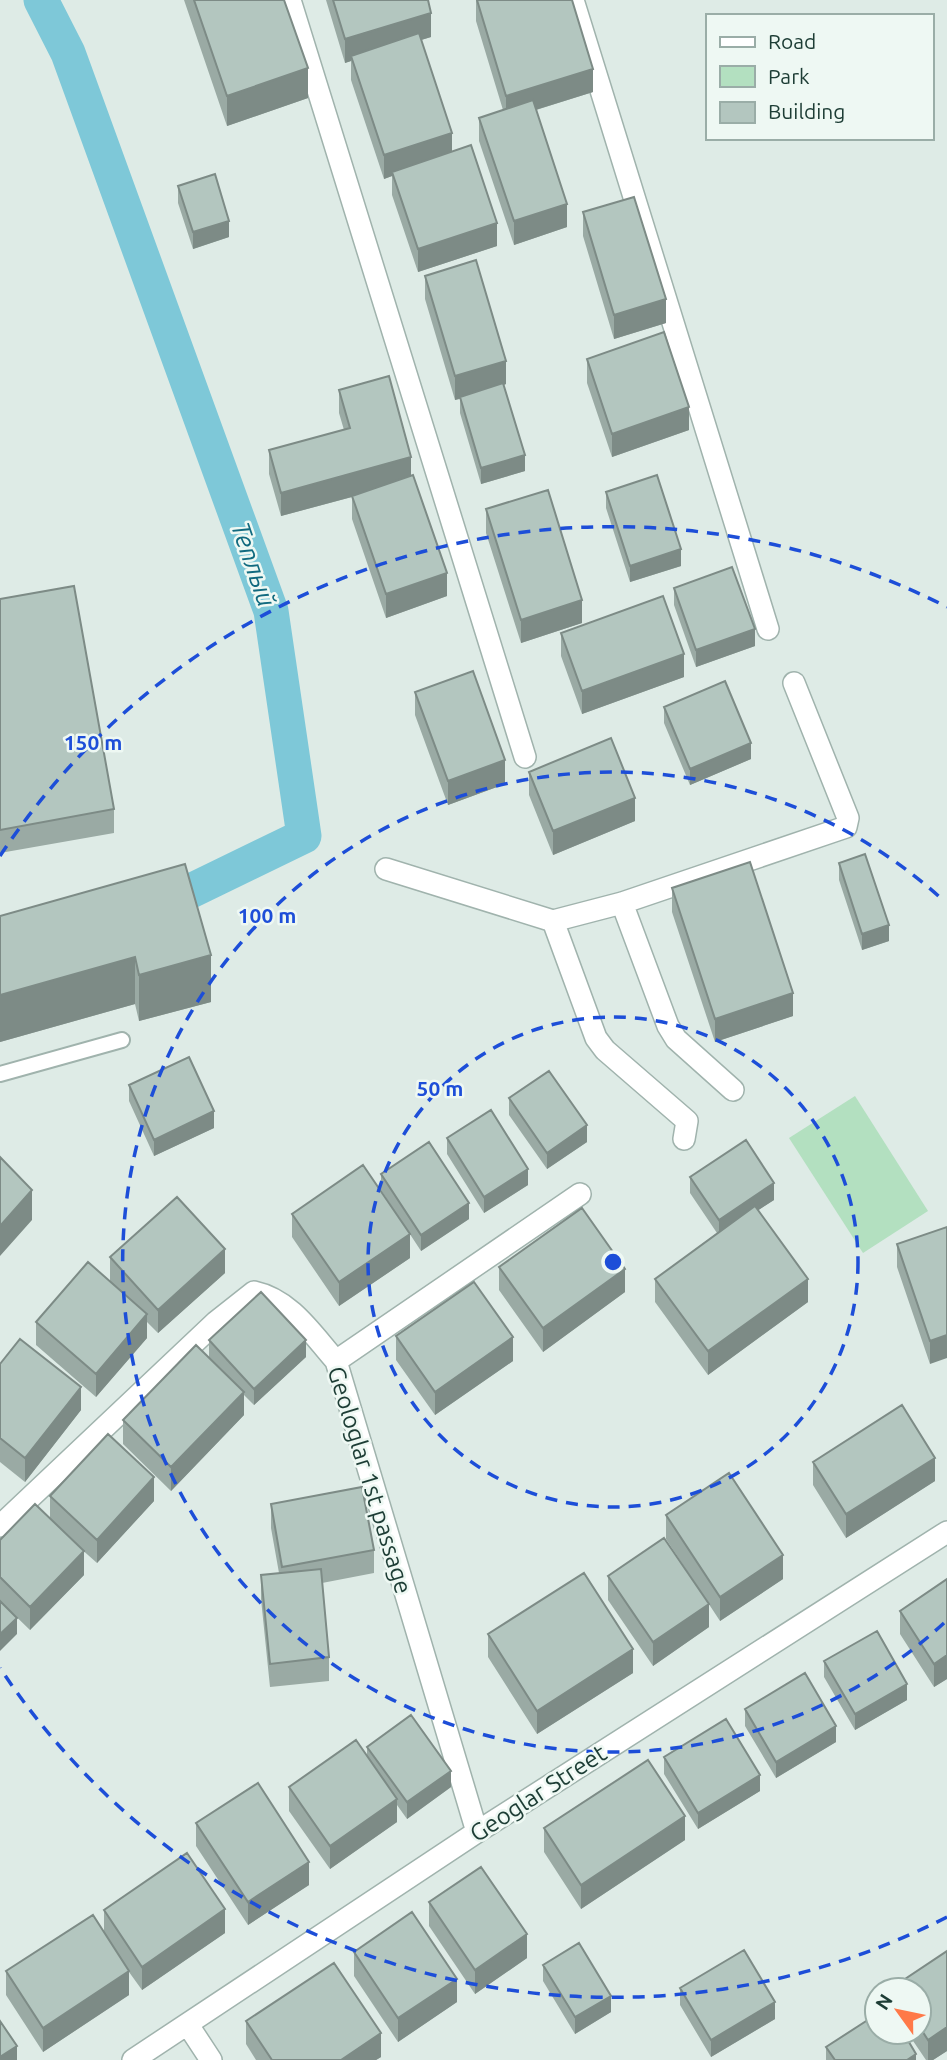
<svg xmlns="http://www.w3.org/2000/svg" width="947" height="2060" font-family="Ubuntu,sans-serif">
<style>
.green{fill:#b3e0c0}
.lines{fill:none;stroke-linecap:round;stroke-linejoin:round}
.canal{stroke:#7ec8d8;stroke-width:35}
.lane-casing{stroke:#a0b3ad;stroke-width:18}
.street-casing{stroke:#a0b3ad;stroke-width:24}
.lane{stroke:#fff;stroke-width:14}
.street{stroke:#fff;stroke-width:21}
.wall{fill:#9aaaa4}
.shaded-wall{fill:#7d8b86}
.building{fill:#b3c6bf;stroke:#7d8b86;stroke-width:2}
.ring{fill:none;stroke:#1d4ed8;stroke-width:3.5;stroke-dasharray:12 9}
.labels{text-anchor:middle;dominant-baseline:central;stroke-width:5;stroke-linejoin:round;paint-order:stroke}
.street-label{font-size:24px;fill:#1d3d35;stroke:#eef8f3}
.water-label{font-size:26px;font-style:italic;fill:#116a7f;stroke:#eef8f3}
.centre{fill:#1d4ed8;stroke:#eef8f3;stroke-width:3.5}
.ring-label{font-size:21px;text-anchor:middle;font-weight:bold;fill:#1d4ed8;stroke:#eef8f3;stroke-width:5;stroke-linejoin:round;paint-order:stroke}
</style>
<rect width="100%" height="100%" fill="#deebe6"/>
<path class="green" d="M855,1096L928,1211L863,1253L789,1138Z"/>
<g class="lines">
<path class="canal" d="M41,0L68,53L271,611L304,836L164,904L147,909"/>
<defs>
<path id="lane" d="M0,1074L122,1040"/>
<path id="street" d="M290,0L525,757
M573,0L768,629
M386,869L553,921
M622,903L668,1026L676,1039L733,1090
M684,1139L687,1121L605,1050L596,1038L553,921L622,903L846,827L848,818L794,683
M336,1361L580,1194
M0,1526L216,1322L254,1292C291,1300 312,1334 336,1361L477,1832
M188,2025L211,2060
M133,2060L477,1832L947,1532"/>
</defs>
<use href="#lane" class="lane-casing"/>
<use href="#street" class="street-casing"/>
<use href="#lane" class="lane"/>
<use href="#street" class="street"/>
</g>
<path class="wall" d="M184,0H284L308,98L227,126Z
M326,0H428L431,37L421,40L452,151L497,246L418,272L392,195V176L384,179L351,80V61L345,63Z
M476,0H572L593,92L536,110L567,227L514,245L479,141V118L503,110L476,21Z
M178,186L229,237L193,249L178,203Z
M583,212L666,323L614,339L583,236Z
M425,276L506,384L504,385L525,471L481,484L460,413V399L455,400L425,299Z
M587,359L689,430L612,457L587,383Z
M339,390L411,476L447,596L386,618L352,519V497L281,516L269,474V450L344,430L339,413Z
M606,492L681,566L630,582L606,508Z
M486,509L582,623L521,643L486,533Z
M674,588L755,646L696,667L674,605Z
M0,599L114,809V833L0,853Z
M561,633L684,677L582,714L561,656Z
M415,692L505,784L448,805L415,715Z
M664,707L751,759L690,785L664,723Z
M529,772L635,821L553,855L529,795Z
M839,863L889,941L862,950L839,880Z
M185,864L211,1002L139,1021L135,1004L0,1042V916Z
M672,888L793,1016L715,1042L672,912Z
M129,1085L214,1128L154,1156L129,1101Z
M509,1098L587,1142L547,1169L509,1115Z
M447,1138L528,1185L484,1213L447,1154Z
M381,1174L469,1219L421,1251L381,1190Z
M690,1177L774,1200L758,1210L808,1302L708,1375L655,1302V1279L717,1233L690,1193Z
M292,1214L410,1258L339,1306L292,1237Z
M947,1227L930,1364L897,1267V1244Z
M110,1257L225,1273L158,1333L147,1322V1338L96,1397L36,1345V1322L115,1286L110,1281Z
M499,1267L625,1292L543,1352L499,1290Z
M396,1336L513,1361L435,1415L396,1360Z
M209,1340L306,1357L254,1405L244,1395V1415L171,1491L123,1444V1420L209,1357Z
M0,1364L81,1410L25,1482L0,1462Z
M813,1462L935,1481L846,1538L813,1485Z
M50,1496L154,1501L97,1563L79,1547L84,1575L30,1630L0,1601V1540L50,1518Z
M271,1504L374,1550V1573L322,1583L329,1657V1681L270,1687L261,1599V1575L279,1573L271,1528Z
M666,1515L783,1579L720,1621L666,1539Z
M608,1576L709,1627L653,1666L608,1600Z
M947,1579V1679L934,1687L900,1634V1611Z
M488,1634L633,1673L537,1734L488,1657Z
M824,1661L907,1700L855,1730L824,1677Z
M745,1709L836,1742L776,1778L745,1726Z
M367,1747L451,1787L407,1819L397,1805V1822L330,1869L289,1811V1787L367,1756Z
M664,1757L760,1791L698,1829L664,1774Z
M196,1823L309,1885L248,1925L196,1846Z
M544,1828L685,1840L581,1909L544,1852Z
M429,1902L527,1958L475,1994L429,1926Z
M104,1910L225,1933L142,1990L129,1972V1995L43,2052L6,1995V1971L104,1931Z
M947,1951V2051L933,2060H926L907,2032H919V1990H893V1987Z
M354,1952L457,2002L398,2042L354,1976Z
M543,1965L611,2012L575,2034L543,1981Z
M680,1988L775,2019L711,2057L680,2005Z
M246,2021L381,2057L376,2060H256L246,2044Z
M826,2047L916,2060H826Z"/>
<path class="shaded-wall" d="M431,13V37L352,61L351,56V61L345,63V39Z
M308,68V98L227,126V96Z
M593,69V92L506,119V96Z
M452,133V156L392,172V176L384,179V155Z
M567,204V227L514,245V221Z
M229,221V237L193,249V232Z
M497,223V246L418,272V249Z
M666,299V323L614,339V315Z
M506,361V384L455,400V376Z
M689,407V430L612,457V434Z
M525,455V471L481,484V468Z
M411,457V481L281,516V493Z
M681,549V566L630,582V566Z
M447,573V596L386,618V594Z
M582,600V623L521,643V620Z
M755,629V646L696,667V650Z
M684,654V677L582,714V691Z
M751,743V759L690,785V769Z
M505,760V784L448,805V781Z
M635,798V821L553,855V831Z
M889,925V941L862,950V934Z
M211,955V1002L139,1021V975Z
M135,957V1004L0,1042V995Z
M793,993V1016L715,1042V1019Z
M214,1111V1128L154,1156V1140Z
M587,1125V1142L547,1169V1153Z
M528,1169V1185L484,1213V1197Z
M774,1183V1200L719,1236V1220Z
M32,1190V1220L0,1256V1226Z
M469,1203V1219L421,1251V1235Z
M410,1234V1258L339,1306V1282Z
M225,1249V1273L158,1333V1310Z
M625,1269V1292L543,1352V1328Z
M808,1279V1302L708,1375V1351Z
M147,1314V1338L96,1397V1374Z
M947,1335V1358L930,1364V1341Z
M513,1337V1361L435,1415V1392Z
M306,1340V1357L254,1405V1389Z
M81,1387V1410L25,1482V1458Z
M244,1392V1415L171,1491V1467Z
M935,1458V1481L846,1538V1514Z
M154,1477V1501L97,1563V1540Z
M84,1551V1575L30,1630V1607Z
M783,1555V1579L720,1621V1597Z
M709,1604V1627L653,1666V1642Z
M17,1618V1634L0,1651V1634Z
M633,1649V1673L537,1734V1711Z
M947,1655V1679L934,1687V1664Z
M907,1684V1700L855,1730V1714Z
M836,1726V1742L776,1778V1762Z
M451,1771V1787L407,1819V1802Z
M760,1775V1791L698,1829V1813Z
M397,1799V1822L330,1869V1846Z
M685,1816V1840L581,1909V1885Z
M309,1862V1885L248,1925V1902Z
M225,1909V1933L142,1990V1967Z
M527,1934V1958L475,1994V1970Z
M129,1971V1995L43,2052V2028Z
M457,1979V2002L398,2042V2018Z
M611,1996V2012L575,2034V2017Z
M775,2002V2019L711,2057V2040Z
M947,2027V2051L933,2060H928V2040Z
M381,2033V2057L376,2060H341Z
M17,2046V2060H0V2057Z
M916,2054V2060H907Z"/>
<path class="building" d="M194,0H284L308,68L227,96Z
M333,0H428L431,13L345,39Z
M477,0H572L593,69L506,96Z
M419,33L452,133L384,155L351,56Z
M533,100L567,204L514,221L479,118Z
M471,145L497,223L418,249L392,172Z
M215,174L229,221L193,232L178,186Z
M634,197L666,299L614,315L583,212Z
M476,260L506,361L455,376L425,276Z
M664,332L689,407L612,434L587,359Z
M389,376L411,457L281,493L269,450L350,428L339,390Z
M503,383L525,455L481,468L460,397Z
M413,475L447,573L386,594L352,496Z
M657,475L681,549L630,566L606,492Z
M548,490L582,600L521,620L486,509Z
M732,567L755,629L696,650L674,588Z
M74,586L114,809L0,830V599Z
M663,596L684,654L582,691L561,633Z
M473,671L505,760L448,781L415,692Z
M725,681L751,743L690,769L664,707Z
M611,738L635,798L553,831L529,772Z
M865,854L889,925L862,934L839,863Z
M750,862L793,993L715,1019L672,888Z
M185,864L211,955L139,975L135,957L0,995V916Z
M189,1057L214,1111L154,1140L129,1085Z
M549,1071L587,1125L547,1153L509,1098Z
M491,1110L528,1169L484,1197L447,1138Z
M746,1140L774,1183L719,1220L690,1177Z
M429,1142L469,1203L421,1235L381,1174Z
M0,1157L32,1190L0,1226Z
M363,1165L410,1234L339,1282L292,1214Z
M177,1197L225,1249L158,1310L110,1257Z
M755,1206L808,1279L708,1351L655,1279Z
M582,1208L625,1269L543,1328L499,1267Z
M947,1227V1335L930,1341L897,1244Z
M88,1262L147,1314L96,1374L36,1322Z
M474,1282L513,1337L435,1392L396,1336Z
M261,1292L306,1340L254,1389L209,1340Z
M20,1339L81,1387L25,1458L0,1438V1364Z
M196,1345L244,1392L171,1467L123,1420Z
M902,1405L935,1458L846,1514L813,1462Z
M108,1434L154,1477L97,1540L50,1496Z
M729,1473L783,1555L720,1597L666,1515Z
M362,1487L374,1550L282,1567L271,1504Z
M35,1504L84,1551L30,1607L0,1577V1540Z
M664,1538L709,1604L653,1642L608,1576Z
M321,1569L329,1657L270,1664L261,1575Z
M584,1573L633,1649L537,1711L488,1634Z
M947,1579V1655L934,1664L900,1611Z
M0,1601L17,1618L0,1634Z
M877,1631L907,1684L855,1714L824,1661Z
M805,1673L836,1726L776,1762L745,1709Z
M411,1715L451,1771L407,1802L367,1747Z
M726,1719L760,1775L698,1813L664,1757Z
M356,1740L397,1799L330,1846L289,1787Z
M648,1760L685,1816L581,1885L544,1828Z
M258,1783L309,1862L248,1902L196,1823Z
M187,1853L225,1909L142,1967L104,1910Z
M481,1867L527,1934L475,1970L429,1902Z
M412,1912L457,1979L398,2018L354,1952Z
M93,1915L129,1971L43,2028L6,1971Z
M579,1943L611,1996L575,2017L543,1965Z
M744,1950L775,2002L711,2040L680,1988Z
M947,1951V2027L928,2040L919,2026V1990H895L893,1987Z
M334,1963L381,2033L341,2060H272L246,2021Z
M877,2014V2032H903L916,2054L907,2060H835L826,2047Z
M0,2021L17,2046L0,2057Z"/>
<g class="ring">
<circle cx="613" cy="1262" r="245"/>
<path d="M944 1623A490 490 0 1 1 944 901"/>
<path d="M947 1917A735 735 0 0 1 0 1668M0 856A735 735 0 0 1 947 607"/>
</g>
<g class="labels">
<g class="street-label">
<text transform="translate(370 1480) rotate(73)">Geologlar 1st passage</text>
<text transform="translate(538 1793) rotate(-33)">Geoglar Street</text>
</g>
<g class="water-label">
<text transform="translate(254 564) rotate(71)">Теплый</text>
</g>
</g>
<circle cx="613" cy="1262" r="10" class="centre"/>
<g class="ring-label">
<text x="93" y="750">150 m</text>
<text x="267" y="923">100 m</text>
<text x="440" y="1096">50 m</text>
</g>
<rect x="706" y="14" width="228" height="126" fill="#eef8f3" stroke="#9aada7" stroke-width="2"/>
<rect x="720" y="37" width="35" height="10" fill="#ffffff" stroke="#9aada7" stroke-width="2"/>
<text x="768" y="49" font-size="21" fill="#1d3d35">Road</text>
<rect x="720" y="66" width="35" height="21" fill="#b3e0c0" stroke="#9aada7" stroke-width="2"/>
<text x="768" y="84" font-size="21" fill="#1d3d35">Park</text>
<rect x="720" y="102" width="35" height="21" fill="#b3c6bf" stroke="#9aada7" stroke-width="2"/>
<text x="768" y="119" font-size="21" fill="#1d3d35">Building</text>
<g transform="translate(898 2011) rotate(303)"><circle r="33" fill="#eef8f3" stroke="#9aada7" stroke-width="2"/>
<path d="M0-5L12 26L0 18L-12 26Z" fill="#ff7948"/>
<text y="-10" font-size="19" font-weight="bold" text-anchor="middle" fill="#1d3d35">N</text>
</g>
</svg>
